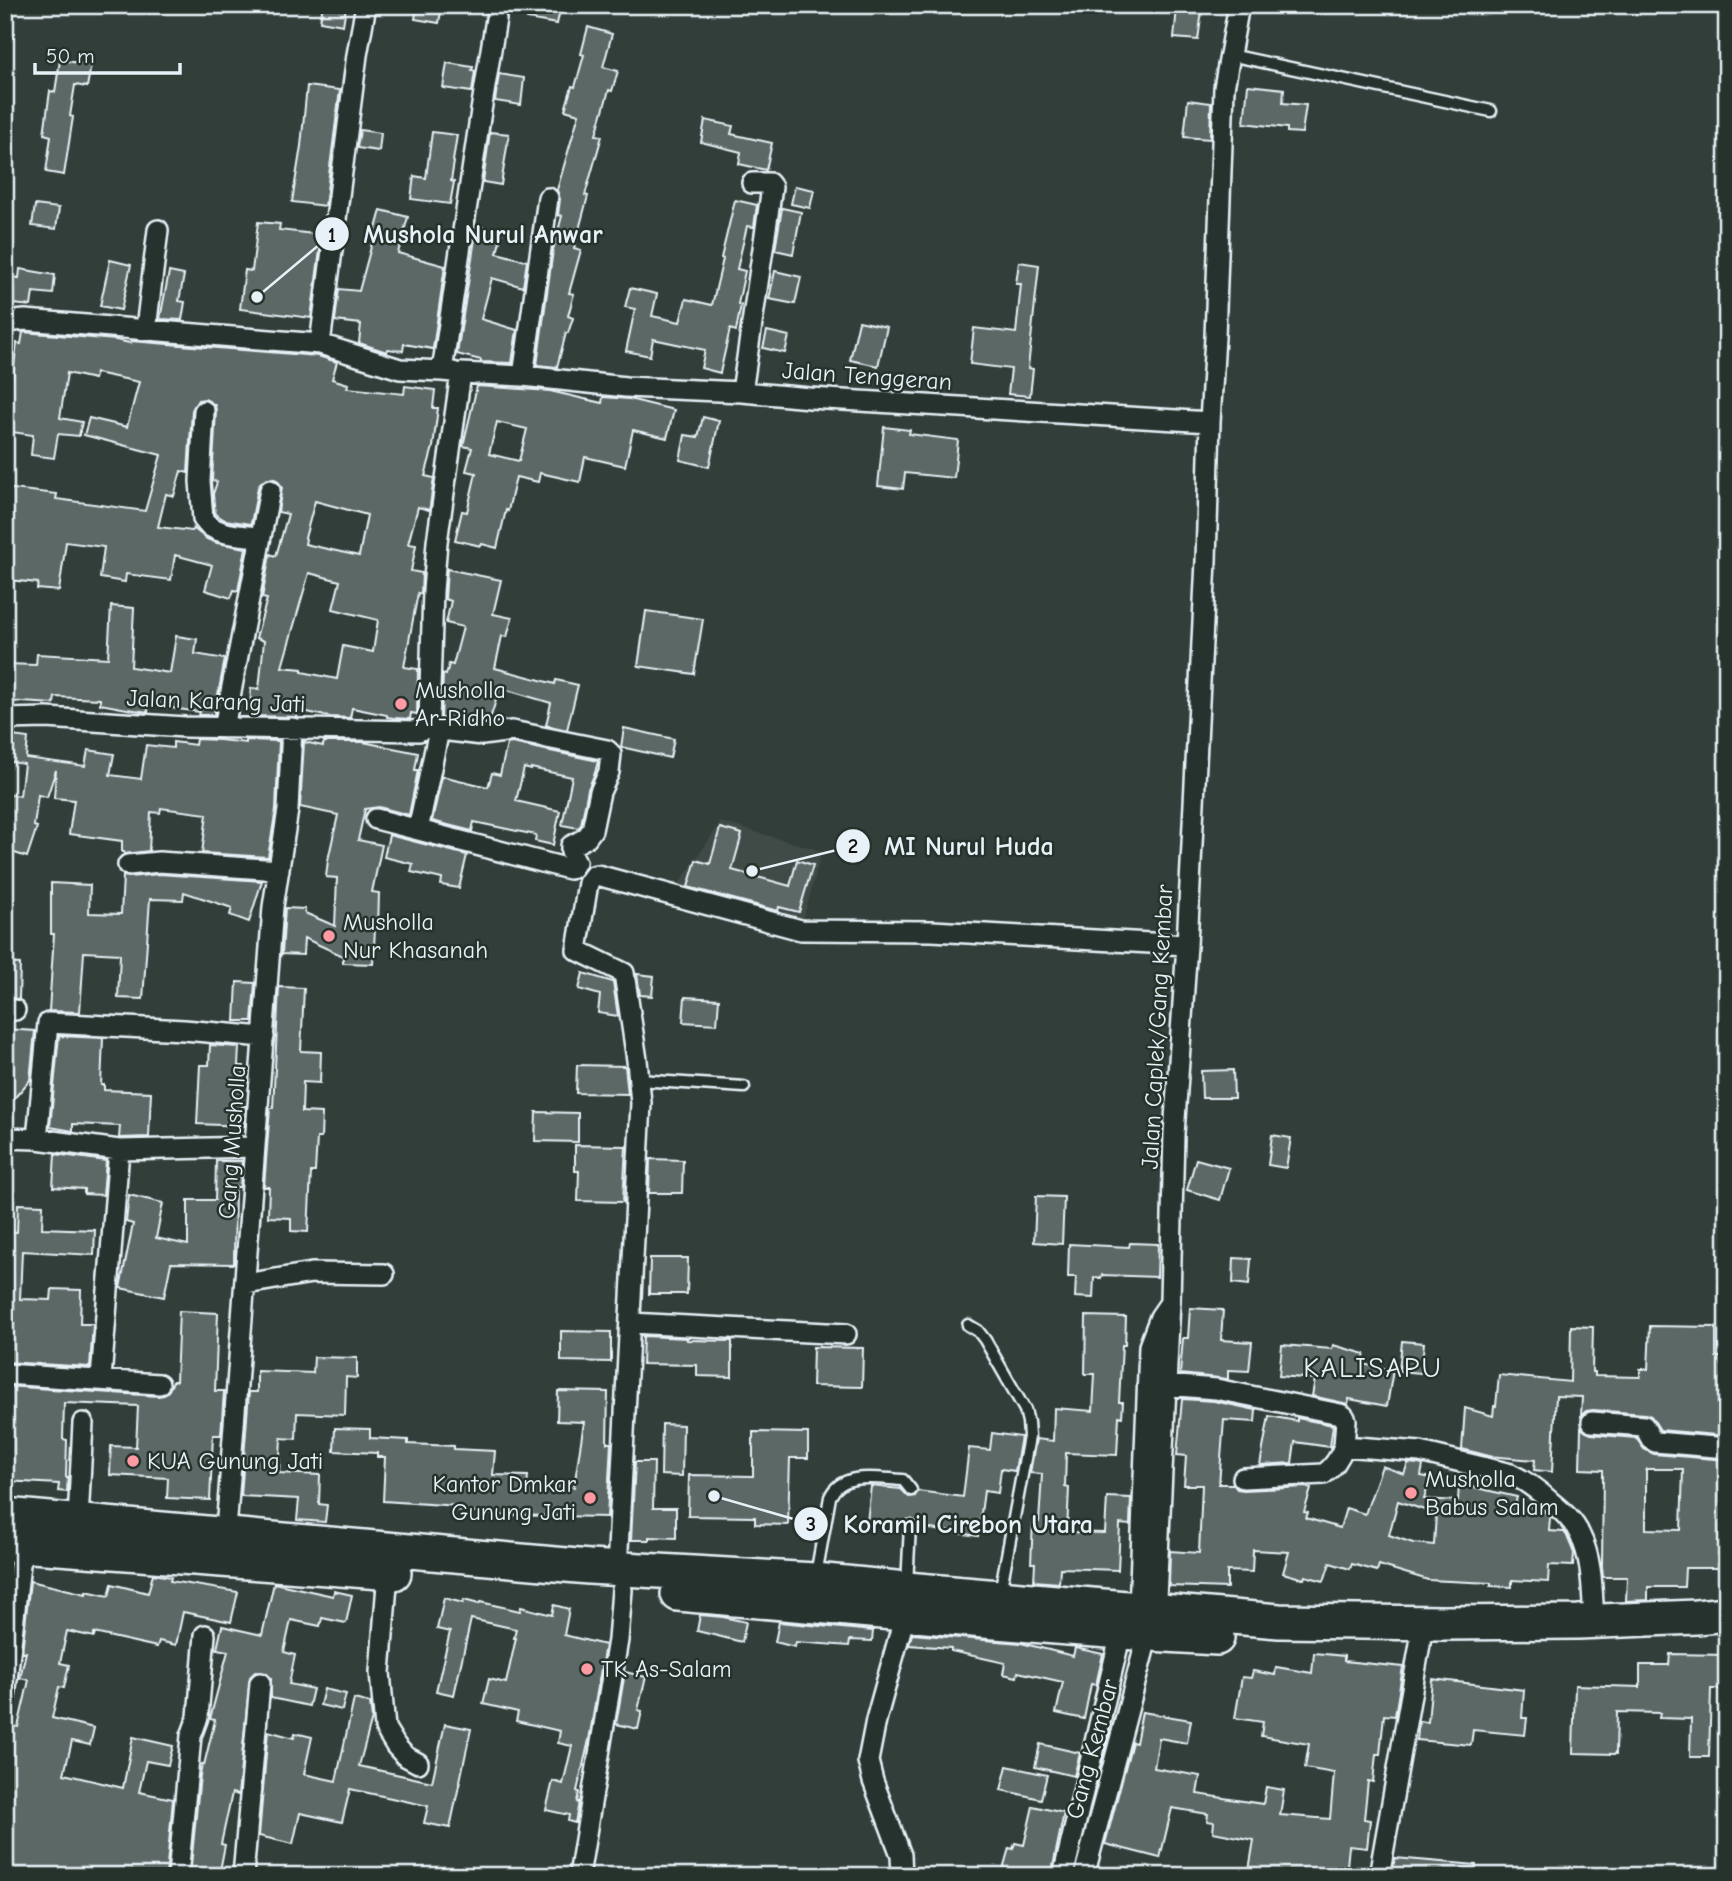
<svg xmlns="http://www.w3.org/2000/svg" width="1732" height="1881" font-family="'Comic Neue',sans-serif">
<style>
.built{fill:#3f4b46}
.building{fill:#5c6865;stroke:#e8f1f8;stroke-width:2;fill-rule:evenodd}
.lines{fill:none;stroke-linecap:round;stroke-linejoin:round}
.service-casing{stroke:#e8f1f8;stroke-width:15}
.minor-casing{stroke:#e8f1f8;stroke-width:24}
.trunk-casing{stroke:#e8f1f8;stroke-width:38}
.service{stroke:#26332d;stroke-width:10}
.minor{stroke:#26332d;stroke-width:19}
.trunk{stroke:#26332d;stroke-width:33}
.poi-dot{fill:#ff9aa2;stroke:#26332d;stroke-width:2.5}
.labels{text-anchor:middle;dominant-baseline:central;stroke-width:5;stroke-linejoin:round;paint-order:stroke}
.street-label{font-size:24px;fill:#e8f1f8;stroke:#26332d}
.poi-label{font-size:24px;fill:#e8f1f8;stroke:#26332d;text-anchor:start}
.quarter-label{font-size:28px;letter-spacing:2px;fill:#e8f1f8;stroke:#26332d}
.leader{fill:none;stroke:#e8f1f8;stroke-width:2.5}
.callout-dot{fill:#e8f1f8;stroke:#26332d;stroke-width:2.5}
.mark-label{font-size:21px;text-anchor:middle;font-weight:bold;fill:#111}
.callout-label{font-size:26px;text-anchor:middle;font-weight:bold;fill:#e8f1f8;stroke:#26332d;stroke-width:5;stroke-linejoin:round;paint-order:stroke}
</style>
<rect width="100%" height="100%" fill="#323e39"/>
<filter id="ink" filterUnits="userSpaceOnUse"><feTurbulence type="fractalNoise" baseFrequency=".0143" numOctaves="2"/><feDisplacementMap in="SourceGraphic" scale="14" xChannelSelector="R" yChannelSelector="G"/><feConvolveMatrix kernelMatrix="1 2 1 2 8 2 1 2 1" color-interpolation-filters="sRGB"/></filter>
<g filter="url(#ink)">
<path class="built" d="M721,822L822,851L801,927L674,891Z"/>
<path class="building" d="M323,5L346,7L343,25L320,21Z
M417,5H442L439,23L415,19Z
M529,5H561L557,24L527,19Z
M1177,8L1202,11L1198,40L1174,38Z
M588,27L612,34L603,67L618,71L612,91L609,90L596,135L602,136L585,195L588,196L574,248L581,250L569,293L574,294L568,316L573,318L568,333H566L557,367L537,365L553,250L562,216L558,215L560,199L557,190L579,114L565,110L572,86L575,87L584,55L581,54Z
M60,60L91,65L87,87L75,85L70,116L73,117L64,175L46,172L51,136L44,134L50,91L55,92Z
M447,63L473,67L472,70L475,71L472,92L443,88Z
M499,74L524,78L521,105L495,101Z
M1248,85L1284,89L1283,103L1306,105L1302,133L1287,132V128L1244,123Z
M307,86L340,90L325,206L292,202L301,146Z
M1188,100L1211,103L1210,139L1184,137Z
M705,120L733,126L731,134L772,143L766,170L739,164L741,152L701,142Z
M360,130L381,133L379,151L357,148Z
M432,132L457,135L453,161L454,162L451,181L454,182L450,204L411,199L414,176L426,178Z
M490,132L509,134L501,185L483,182Z
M795,186L814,190L810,208L791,204Z
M735,200L757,205L754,227L747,226L737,269L745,271L738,304L741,305L736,331L730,329L720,373L701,368L705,350L653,339L650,356L626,351L635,309L625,307L630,288L657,294L652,316L680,322L686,299L712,305L723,259L721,258Z
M35,205L59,208L56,229L32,226Z
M782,208L801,212L793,254L775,250Z
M381,210L408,217L398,253L445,266L433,349L404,344L403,351L388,349L387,352L359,343L361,324L335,321L339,289L359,291Z
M258,222L280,224L279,230L322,235L311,318L240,309L245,270L252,271Z
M477,226L502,233L497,253L527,261L523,287L492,278L481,319L517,330L512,363L481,362V360L457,354Z
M110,260L131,265L121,310L100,306Z
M1019,262L1039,265L1028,368L1033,369L1030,396L1008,394L1011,369L970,364L974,328L1016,333L1021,284H1016Z
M20,269L55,275L53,294L33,292L31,306L5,303V276L19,278Z
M775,271L801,277L795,304L769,299Z
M169,272L184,275L179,301L185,302L182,320L160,319Z
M859,321L887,327L878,366L850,360Z
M767,331L789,336L785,353L763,348Z
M23,332L116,340L130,343L131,341L318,356L337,362L332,379L348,384L347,388L404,394L405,386L435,390L433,408H438L433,447L425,476L434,478L430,506L429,510L418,507L408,544L416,545L411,571L422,573L421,594L418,593L404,667L418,669L417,714L411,713L410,719L394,718L387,717V715L352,708L350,718L330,717L298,710L297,717L250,716L251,688L259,689L264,641L256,638L267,599L262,598L270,554L276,556L288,514L278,512L282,487L277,480L272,478L261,482L258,487L251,524L225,520L215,514L213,494L217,482L212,480L216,411L215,405L205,399L198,400L192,410L188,473L181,471L174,496L166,494L158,527L192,531L193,528L207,539L217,543L246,548L238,591L234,590L231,598L205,590L212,565L175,555L171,580L126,574L125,582L100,578L104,547L66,542L59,591L37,589L38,583L8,580L11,557L5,556V535L9,508H5V488L57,494L56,499L145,511L161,455L84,435L89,418L127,427L139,382L96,373L94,379L67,373L60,418L82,422L79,436L58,434L54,458L31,455L33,435L5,431L17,343L21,344ZM315,501L367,515L359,556L305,544L306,539L305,538ZM309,573L340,581L333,609L378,620L373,652L343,646L337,679L302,672V669L282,667Z
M477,386L550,391L602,403L603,397L629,399L674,410L667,438L633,430L625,466L585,457L580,482L540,473L538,482L516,477L508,511L506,510L497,548L482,544L481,546L455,540L462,511L467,512L476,473L466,471L472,448L463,446ZM497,422L527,429L519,461L489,454Z
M703,417L719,421L709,467L680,460L685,435L698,437Z
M884,427L910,430L909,434L958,440L954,478L905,473L903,489L878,486Z
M447,569L501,580L493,614L512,618L507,637L502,636L495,668L555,684L556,680L578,685L567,730L546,725L551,703L500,688L489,722L482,723L441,718L443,674L446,675L449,664L453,665L463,627L446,623L451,601L445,599Z
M111,606L134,608L131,667L170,673L176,636L197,639L195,654L225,659L214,715H199L200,712L149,705L148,712L127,709L100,704V699L55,697L54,704L5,701V664L36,665L37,654L108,658Z
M646,611L703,619L694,674L638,666Z
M624,728L674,739L670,758L621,747Z
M5,735L28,738L26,758L85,766L88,750L114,754L110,775L141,779L146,745L173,748V742L195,745L196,739L220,740L246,743V740L279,741L276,809L268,857L202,853L207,814L161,808L160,813L151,812L149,851L124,854V852H122V841L69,834L74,800L54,798L56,770L47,797L38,795L34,826L37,827L27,857L5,850V794L20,796L24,764L5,761Z
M304,742L323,746L324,742H363L418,753L415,770H418L409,815L379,807L365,809L358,840L382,845L372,892L379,893L378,929H375L373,964L343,963V956L304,938L303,955L282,954L285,908L305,909V913L335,926L337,878L326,877L328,860L338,815L300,807Z
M512,743L598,761L595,773L588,789L581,825L578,828L562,825L572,777L531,768V770L524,768L516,801L560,811L553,845L535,841L536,835L474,822L472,831L432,821L442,776L488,787L492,773L500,775L507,744Z
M720,828L742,834L732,870L790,886L797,860L813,865L799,912L779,907L778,911L688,887L696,860L710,864Z
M389,835L467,855L459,888L441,885L442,879L411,872L413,864L384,857Z
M159,874L262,881L249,922L230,915L232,908L184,892L183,900L150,899L143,999L118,998L120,954L84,952L80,1012L49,1011L54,934H51V883L90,885L89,913L121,914L123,876L129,877Z
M5,963L20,964L19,999L5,998Z
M583,973L613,982L618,1016L598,1013L600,995L579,989Z
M637,974L654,976L652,996L640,995Z
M237,982L255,983L252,1021H235Z
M279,987L304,988L301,1051L321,1052L320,1083L303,1082L302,1112L322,1113L321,1138H317L315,1172H311L308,1232L291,1231V1218L268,1217L269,1187H264L270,1108H273Z
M685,997L719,999L717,1024L683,1022Z
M5,1029L35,1031L30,1080L5,1109Z
M59,1036L103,1038L101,1085H104V1090L151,1092L149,1137L119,1138L120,1126L73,1124V1131L50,1127Z
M210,1045L239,1047L238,1066H244L242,1106H246L244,1126L197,1124L200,1065H209Z
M577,1065L625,1066L628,1094L576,1093Z
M1233,1070L1234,1098H1202L1201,1071Z
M536,1112L578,1113V1142L535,1141Z
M1272,1135L1291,1138L1286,1168L1268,1165Z
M575,1145L626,1146L623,1202L578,1201L579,1171H575Z
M55,1154L106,1161L103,1195L84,1194V1189L53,1187Z
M650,1159L683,1160L682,1193H649Z
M1196,1159L1229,1168L1220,1200L1187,1190Z
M216,1161H242L240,1187H235L234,1264L171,1263L164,1297L120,1288L133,1224L126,1222L129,1195L163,1203L156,1238L188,1245V1200H215Z
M1036,1196L1064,1197L1062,1244L1034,1242Z
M18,1204L43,1205L42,1228L95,1230L94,1255L22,1251L20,1299L51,1300L52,1289L81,1290L80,1324H93L90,1367L5,1362V1231L17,1232Z
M1130,1243L1158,1244L1157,1277L1102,1275L1101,1278H1094L1093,1298L1075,1297L1076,1277H1068L1069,1244L1129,1247Z
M650,1258H688L687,1294H649Z
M1234,1258L1251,1259L1249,1285L1233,1283Z
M1190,1308L1223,1310L1221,1340L1252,1342L1249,1371L1228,1370V1379L1180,1374L1183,1338H1188Z
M179,1311L218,1313L215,1391H224L221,1435H213L210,1500L167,1498L168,1478L110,1475L111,1446L136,1447L138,1406L64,1403L63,1439L67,1440L66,1477H68L67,1492L58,1491L59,1484L5,1481V1386L158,1396L164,1395L169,1390L173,1381H176Z
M1086,1316L1126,1317L1125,1345H1122L1119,1402H1123L1122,1417L1119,1416L1117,1455L1066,1453L1065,1487L1069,1488L1067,1532L1105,1533L1107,1497L1131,1498L1130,1525L1120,1524L1118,1570L1060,1568L1059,1583L1034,1581L1035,1563H1031L1033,1522H1039L1042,1474L1030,1473L1036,1439L1053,1441L1054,1408L1093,1411L1095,1374H1085Z
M1571,1326L1593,1327L1592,1372H1595V1376L1640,1377V1369H1648L1650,1326L1716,1327V1357H1727V1436L1660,1430L1651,1416L1645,1414L1593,1410L1586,1411L1581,1416L1582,1397L1556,1396L1552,1472L1534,1470L1535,1460L1489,1456L1462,1449L1465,1408L1493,1416L1494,1406H1496L1499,1375L1570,1382Z
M561,1331L611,1332V1362L561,1361Z
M643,1336L687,1338V1340L732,1341V1377L697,1376V1365L642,1364Z
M1402,1341L1424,1343L1421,1373L1399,1371Z
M1282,1345L1332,1349L1333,1345L1365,1354L1362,1364L1393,1370L1387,1406L1349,1399L1348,1404L1312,1396L1315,1379L1279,1376Z
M813,1347L863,1348L862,1387L812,1386Z
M314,1357L357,1358V1378L346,1377L345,1415L297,1413L296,1439L281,1438L279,1473L320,1475L319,1504L327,1505L325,1522L297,1520L299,1499L241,1496L249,1392H257V1371L313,1373Z
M558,1391L608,1392L607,1443H611L607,1517L495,1515L459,1511V1506L383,1501L385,1457H377V1453L334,1451L335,1428L370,1429V1438L408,1440V1444L454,1446V1449L495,1451L493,1475L528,1476L527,1485L574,1487L584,1422L557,1421Z
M1182,1399L1214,1401L1256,1410L1255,1422L1224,1420L1219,1484H1233L1237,1489L1244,1490L1306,1487L1311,1489L1304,1512L1308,1513L1306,1518L1340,1528L1346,1508L1365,1514L1382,1466L1404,1474L1408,1463L1418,1464L1423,1465L1421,1476L1431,1478L1424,1499L1458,1501L1459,1484L1517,1497L1515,1505L1538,1507L1550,1517L1549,1531L1564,1532L1567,1536L1574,1553L1573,1566L1549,1565L1548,1582L1512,1580V1587L1491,1586V1583L1428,1580L1379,1565L1377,1571L1352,1564L1350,1569L1330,1563L1324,1581L1305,1576L1304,1579L1283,1573L1289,1552L1253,1550L1252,1572L1227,1571V1588L1169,1586L1170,1551L1199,1553L1202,1485H1184L1186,1456L1177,1455ZM1398,1501L1436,1514L1434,1545L1413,1543L1389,1535Z
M1269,1416L1297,1421V1418L1333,1425L1330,1447L1295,1442L1292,1463L1260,1465Z
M662,1424L683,1425L682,1476L661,1475Z
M1581,1428L1586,1432L1591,1434L1636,1438L1644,1449L1654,1454L1727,1460V1568H1685L1684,1587H1648V1600L1626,1601L1627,1577H1603L1602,1566L1603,1470L1580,1469ZM1646,1469H1683L1681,1530L1646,1529Z
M753,1432L808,1433V1458H790L788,1525L755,1524V1517L688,1516L689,1475L753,1476Z
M992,1433L1021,1437L1015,1471L1001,1469L998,1493L984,1491L978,1536L917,1527L916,1522L911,1519L906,1520L903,1525L867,1522L871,1486L901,1489L909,1497L915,1496L918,1491L963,1497L969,1448L990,1450Z
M635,1462H654L653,1508H676V1538L649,1537V1540H631Z
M153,1574L171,1577L170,1581L238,1592L231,1622L183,1612L176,1645L159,1641L157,1647L94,1633V1637L67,1631L60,1663L69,1665L64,1688L59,1687L52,1718L94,1728L90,1745L72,1741L64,1774L123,1788L133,1737L173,1746L168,1765L146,1761L139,1792L173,1799L166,1876H5V1755L11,1726L18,1727L29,1680L20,1678L26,1652H22L30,1581L86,1594V1591L109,1596L112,1584L148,1593Z
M274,1583L333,1596L334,1591L352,1595L346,1623L322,1618L320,1626L291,1620L284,1652L295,1655L289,1684L313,1689L309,1706L271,1698V1678L266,1673L255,1672L250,1677L238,1795L232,1793L221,1844L225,1845L219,1876H190L200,1775L202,1764L204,1765L215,1720L210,1719L228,1651L217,1649L222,1626L262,1635Z
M444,1598L463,1603L464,1600L479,1604L480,1602L520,1611L521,1607L552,1615L554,1605L569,1609L564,1635L605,1645L589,1740L577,1791L579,1792L577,1802H579L575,1823L568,1821L569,1815L546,1810L553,1781L563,1784L572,1746L558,1743L560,1731L516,1721L518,1712L483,1704L489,1679L506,1683L516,1638H514L516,1629L471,1619L454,1695L436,1691L450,1632L437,1629Z
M700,1615L723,1617L746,1622L742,1642L697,1631Z
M779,1622L873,1631L872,1641L850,1640L849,1646L796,1642L795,1647L775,1642Z
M912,1634L1021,1643L1073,1656L1075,1648L1103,1654L1096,1685L1091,1684L1084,1719L1056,1713L1063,1682L1018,1672L1017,1677L1003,1674L1005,1663L951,1651V1648L909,1645Z
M1314,1653L1344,1656V1661L1403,1667L1395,1716L1384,1715L1380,1754H1376L1373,1782L1368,1781L1364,1819L1370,1820L1367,1848L1349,1846L1346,1876H1248L1254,1840L1213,1832L1214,1822L1207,1821L1208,1814L1172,1808L1160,1858L1105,1844L1132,1742L1136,1743L1142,1712L1191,1720L1187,1743L1159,1738L1154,1768L1200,1776L1197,1794L1263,1804L1266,1787L1284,1790L1280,1815L1330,1819L1334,1773L1305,1768L1309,1744L1261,1736L1263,1722L1235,1718L1242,1677L1251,1678L1253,1671L1275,1675L1276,1667L1312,1673Z
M1670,1654L1727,1655V1689H1711L1709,1757H1690L1691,1719L1659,1718L1660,1713L1617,1712L1616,1754L1573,1753L1575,1685L1640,1687V1665H1669Z
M625,1672L646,1677L638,1710L642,1711L638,1729L616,1724Z
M1432,1679L1524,1690L1522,1718H1527L1525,1735L1473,1730L1471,1745L1417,1740L1419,1721L1428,1722Z
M324,1689L346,1694L342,1710L320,1705Z
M354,1699L370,1703L372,1718L359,1766L432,1782L445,1724L471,1729L450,1828L424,1823L428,1806L350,1789L342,1822L300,1813L293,1844L259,1836L268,1731L294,1738L295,1733L312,1737L304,1774L336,1781Z
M1040,1744L1080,1753L1074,1776L1035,1767Z
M1007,1766L1047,1775L1041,1799L1001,1790Z
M1033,1806L1064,1813L1051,1876H1001L1009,1848L1013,1849L1015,1843L1024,1845Z
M1395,1858L1476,1865L1475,1876H1391Z"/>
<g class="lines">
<defs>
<path id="service" d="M1230,55L1491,111
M639,1080L744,1087
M968,1325L978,1331L985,1340L1025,1410L1028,1422L1029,1437L1000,1593
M816,1575L830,1497C842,1470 879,1479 903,1480L911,1490
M907,1585L910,1526"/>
<path id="minor" d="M366,5L357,55L320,344L400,369L442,371
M5,322L25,320L320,344
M146,329L158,230
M453,372L442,371L481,111L496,19
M523,376L548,198
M742,392L772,187L769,183H752
M204,411L200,481L203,519C214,536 242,535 260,537
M5,719L47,718L185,727L419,731L425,728L482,735L512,731L607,750L611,754L609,772L600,792L592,830L586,838L571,846V852L576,862L572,868L569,869L376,819
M224,728L270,490
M425,728L429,722L433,591L437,542L461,373L523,376L626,387L742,392L810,398L1210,422
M418,830L439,730
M128,865L159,862L279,870
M5,1010H15
M5,1138L37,1139L119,1150L255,1147
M37,1139L48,1023L184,1030L264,1037
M246,1284L312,1273L384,1274
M630,1323L846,1334
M5,1374L159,1384
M101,1379L119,1150
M1165,1385L1216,1389L1340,1414L1344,1416L1346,1420L1344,1446L1420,1452L1511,1474C1526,1481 1539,1491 1551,1502C1562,1511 1574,1521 1580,1535C1593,1561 1592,1593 1594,1621
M1592,1422L1644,1426L1651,1439L1655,1442L1727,1448
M1243,1478L1324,1474C1334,1467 1340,1457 1344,1446
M78,1521L83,1423
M225,1544L273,907L288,810L292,728
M617,1569L641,1103L637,1060L624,973L577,950L588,883L593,876L597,875L601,876L801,930L932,931L1187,945
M388,1572L380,1672L385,1728L396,1746L405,1756L418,1763
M1139,1610L1149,1346L1160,1317L1169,1304
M1155,1620L1170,1301L1174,1134L1187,945L1206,561L1210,422L1215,337L1224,88L1239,5
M5,1697L23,1538
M178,1876L191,1736L198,1717L205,1635
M243,1876L260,1683
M579,1876L618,1640L622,1590
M902,1876L901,1855L873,1781L868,1761L876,1720L905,1615
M1063,1876L1121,1633
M1084,1876L1148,1634
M1379,1876L1420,1644L1421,1623"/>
<path id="trunk" d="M5,1515L589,1567L815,1580L906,1589L1279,1621L1443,1623L1578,1622L1696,1617L1727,1614
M5,1544L394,1573
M678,1594C858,1609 1037,1628 1217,1638"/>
</defs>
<use href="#service" class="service-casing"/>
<use href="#minor" class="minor-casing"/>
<use href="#trunk" class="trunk-casing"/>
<use href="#service" class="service"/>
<use href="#minor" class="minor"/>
<use href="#trunk" class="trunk"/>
</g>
</g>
<g class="poi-dot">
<circle cx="401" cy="704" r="7"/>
<circle cx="329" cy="936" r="7"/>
<circle cx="133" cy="1461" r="7"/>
<circle cx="1411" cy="1493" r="7"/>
<circle cx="590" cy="1498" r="7"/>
<circle cx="587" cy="1669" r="7"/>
</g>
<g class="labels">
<g class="street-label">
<text transform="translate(867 376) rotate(4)">Jalan Tenggeran</text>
<text transform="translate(216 701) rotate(2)">Jalan Karang Jati</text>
<text transform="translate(1157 1027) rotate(-87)">Jalan Caplek/Gang Kembar</text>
<text transform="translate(232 1142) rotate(-86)">Gang Musholla</text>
<text transform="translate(1092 1749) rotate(-75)">Gang Kembar</text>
</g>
<g class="poi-label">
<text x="415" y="690">Musholla<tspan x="415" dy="28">Ar-Ridho</tspan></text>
<text x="343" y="922">Musholla<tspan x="343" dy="28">Nur Khasanah</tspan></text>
<text x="147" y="1461">KUA Gunung Jati</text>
<text x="1425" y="1479">Musholla<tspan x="1425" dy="28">Babus Salam</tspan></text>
<text x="576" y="1484" text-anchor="end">Kantor Dmkar<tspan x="576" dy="28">Gunung Jati</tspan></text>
<text x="601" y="1669">TK As-Salam</text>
</g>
<g class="quarter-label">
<text x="1373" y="1368">KALISAPU</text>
</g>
</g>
<path class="leader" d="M257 297L332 234M752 871L853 846M714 1496L811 1524"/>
<g class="callout-dot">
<circle cx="257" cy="297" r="7"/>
<circle cx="752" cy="871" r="7"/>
<circle cx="714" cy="1496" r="7"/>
<circle cx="332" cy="234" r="18"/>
<circle cx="853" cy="846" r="18"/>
<circle cx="811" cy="1524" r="18"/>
</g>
<g class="mark-label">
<text x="332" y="242">1</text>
<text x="853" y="853">2</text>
<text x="811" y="1531">3</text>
</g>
<g class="callout-label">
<text x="483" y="243">Mushola Nurul Anwar</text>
<text x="969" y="855">MI Nurul Huda</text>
<text x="968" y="1533">Koramil Cirebon Utara</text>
</g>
<rect width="1732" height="1881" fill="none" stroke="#26332d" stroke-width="28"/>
<rect x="14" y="14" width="1704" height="1853" fill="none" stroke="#e8f1f8" stroke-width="2.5" filter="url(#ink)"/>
<path d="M35 63v10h145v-10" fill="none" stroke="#e8f1f8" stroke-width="3.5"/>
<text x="46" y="63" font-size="21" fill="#e8f1f8" stroke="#26332d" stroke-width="5" paint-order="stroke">50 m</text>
</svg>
